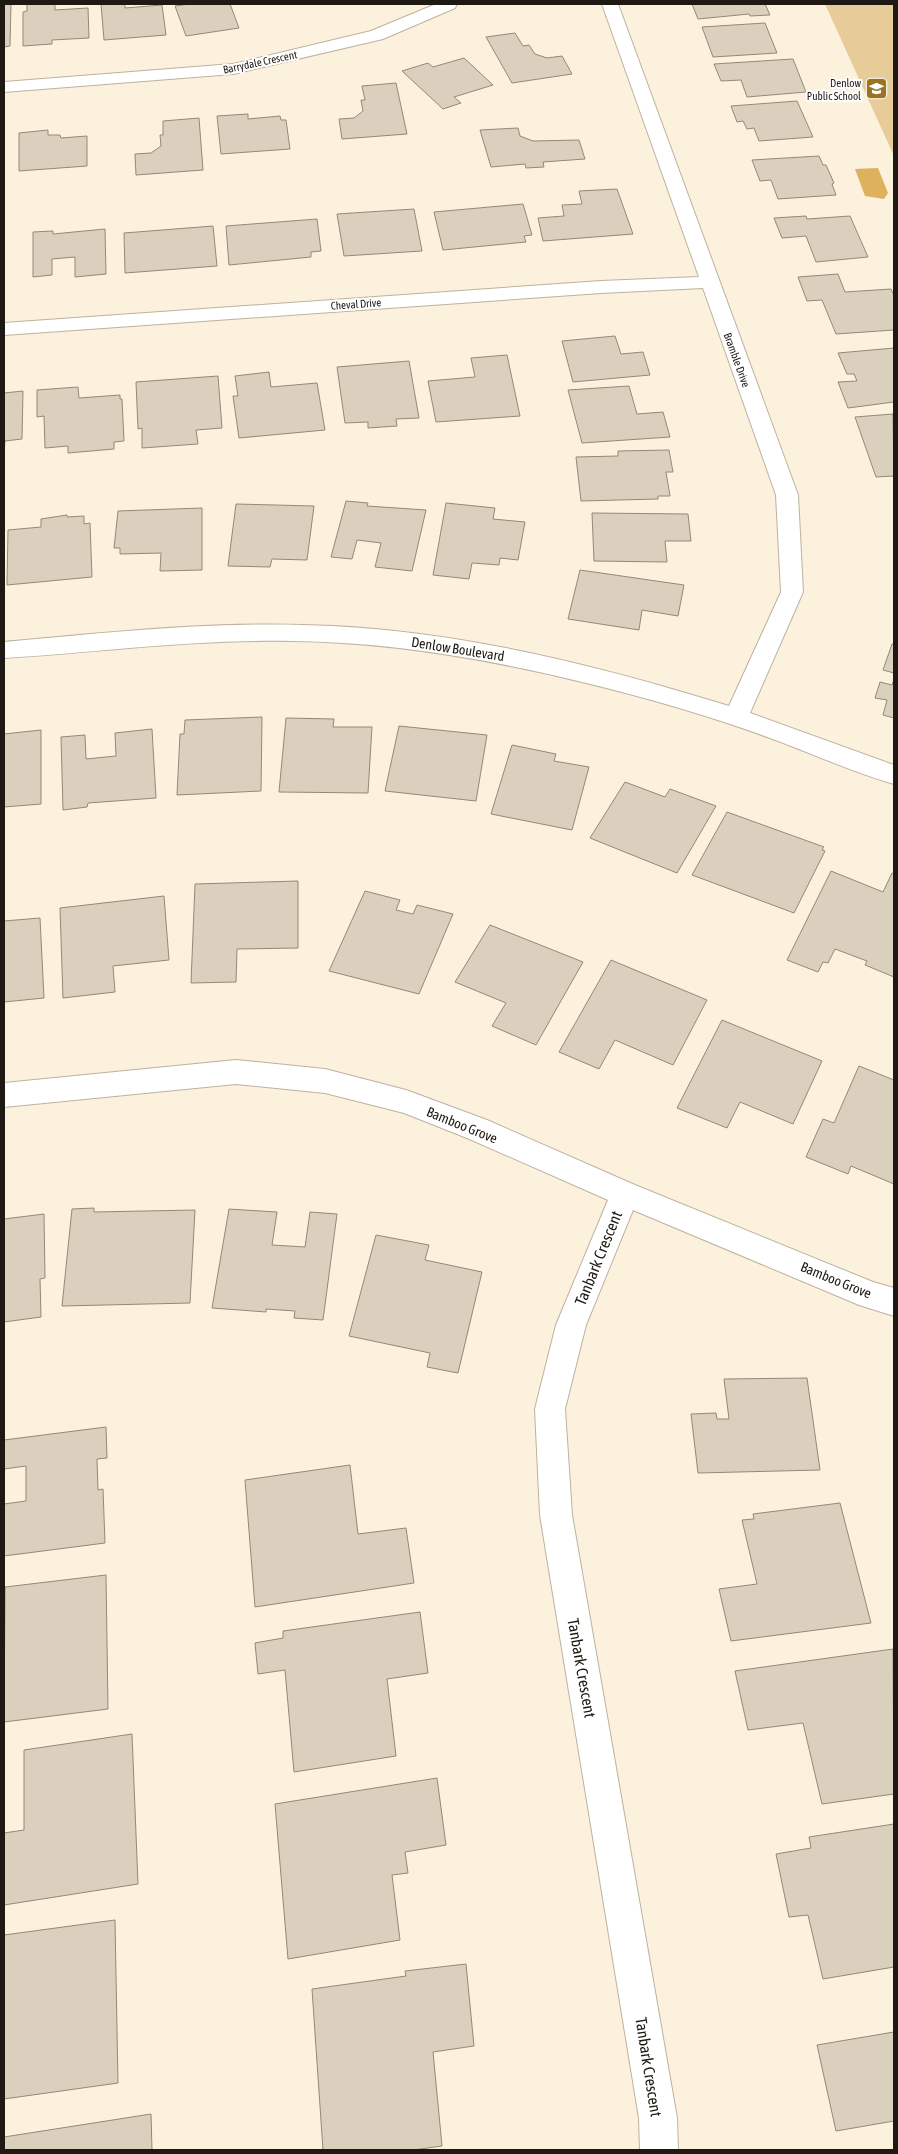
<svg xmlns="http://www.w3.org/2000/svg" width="898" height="2154" font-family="'Asap Condensed',sans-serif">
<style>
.green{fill:#e7cb99}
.water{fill:#ddb15d}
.building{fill:#dbd0bd;stroke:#938977}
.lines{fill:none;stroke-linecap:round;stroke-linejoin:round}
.street-casing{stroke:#bdb29f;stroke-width:2}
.street{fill:#fff;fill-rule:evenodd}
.labels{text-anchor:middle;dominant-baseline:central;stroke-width:4;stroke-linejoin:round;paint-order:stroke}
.far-street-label{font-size:11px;fill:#1e1a13;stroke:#fff}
.far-poi-label{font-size:11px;fill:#1e1a13;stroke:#fff;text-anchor:end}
.street-label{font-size:14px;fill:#1e1a13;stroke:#fff}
.near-street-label{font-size:16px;fill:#1e1a13;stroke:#fff}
</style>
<rect width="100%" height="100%" fill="#fcf1dd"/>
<path class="green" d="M825,4H894V156Z"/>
<path class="water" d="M878,168L888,193L884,199L865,196L855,169Z"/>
<path class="building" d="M4,4H11L10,46L4,47Z
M27,4H55V10L88,8L89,38L52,40V44L23,46V12L27,11Z
M101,4H125V8L162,5L166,35L104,40Z
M190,4H230L239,28L186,36L175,6Z
M692,4H765L770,15L750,16L749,14L698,19Z
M765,23L777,53L713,57L702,27Z
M515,33L523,46L529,45L535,54L547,58L562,56L572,74L512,83L486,37Z
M464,58L493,85L454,97L461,103L443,109L402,71L428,63L433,67Z
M793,59L806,92L747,97L741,80L721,81L714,64Z
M396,83L407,134L342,139L339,119L354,118L363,111L361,100H365L362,86Z
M797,101L813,137L759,141L754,128L747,129L743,121L737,122L731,106Z
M248,114V119L280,116L281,120H286L290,149L221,154L217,116Z
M199,118L203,170L136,175L135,154L151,153L161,146L160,135H163V121Z
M518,128L520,136L533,141L579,140L585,159L543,162L544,167L526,168L525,164L491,167L480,130Z
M48,130V135H60L61,138L87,136V166L19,171V133Z
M819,156L823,165H826L834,183L832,184L836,195L778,199L771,180L760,181L752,160Z
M617,189L633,234L543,241L538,218L564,216L562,205L582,204L579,191Z
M523,204L532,235L524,236L526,242L443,250L434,212Z
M414,209L422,251L344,256L337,214Z
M806,216L807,219L850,216L868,257L816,262L806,236L782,238L774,218Z
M317,219L321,251L311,252V257L229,265L226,226Z
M213,226L217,266L125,273L124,233Z
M105,229L106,274L75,277V257L52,259V275L33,277V232L53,231V234Z
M838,274L845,292L891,289L894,295V330L836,334L822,300L807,301L798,277Z
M615,336L621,354L643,352L650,375L573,382L562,341Z
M894,348V402L848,408L838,382L857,381L854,374H847L838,353Z
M507,355L520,416L436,422L428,381L475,377L471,358Z
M409,361L419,418L396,419L397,426L368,428V422L345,423L337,367Z
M269,372L271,387L317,383L325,430L239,438L233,396H238L235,376Z
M218,376L222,428L196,430L198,444L142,448V428L138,429L136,382Z
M629,386L637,414L663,412L670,437L582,443L568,390Z
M78,387L79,398L120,395V399H122L124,441L114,442V449L68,453V446L45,448L44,416L37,417V390Z
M23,391L22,439L5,441L4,452V393Z
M893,414L894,476L876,477L855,417Z
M669,450L673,472H666L670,496H658V499L581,501L576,457L618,456V451Z
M346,501L368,503L367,506L426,510L412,571L375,567L381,543L357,540L352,559L331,557Z
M446,503L495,508L493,519L525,522L518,560L500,558L499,565L472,563L469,579L433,575Z
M236,504L314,506L307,560L272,559L270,567L228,566Z
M202,508V570L160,571L161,553L120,554V548H114L118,511Z
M592,513L688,514L691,541H665L667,562L594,561Z
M67,515V517L84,516V524L90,523L92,577L7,585L8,530L41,527V519Z
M580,570L684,585L678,616L642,610L639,630L568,619Z
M892,644H894V673L883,670Z
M894,679V718L883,715L887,700L875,698L880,682L892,685Z
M262,717L261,791L177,795L180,734H184L185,720Z
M286,718L334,719L333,727H372L368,793L279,792Z
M399,726L487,735L476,801L385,791Z
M152,729L156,798L88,803L87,807L63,810L61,737L85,735L86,759L116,756L115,733Z
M41,730V804L4,807V734Z
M512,745L556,754L554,761L589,767L572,830L491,814Z
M625,782L665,797L670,789L716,806L677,873L590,838Z
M727,812L824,847L822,850L825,851L794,913L692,875Z
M831,871L883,892L892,873L894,874V977L865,965L867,961L835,949L828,963L823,962L818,972L787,960Z
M298,881V948L237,949L236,982L191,983L195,884Z
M365,891L400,900L396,910L413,914L417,905L453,914L419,994L329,971Z
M164,896L169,960L113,966L115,992L63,998L60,908Z
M40,918L44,998L4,1002V921Z
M490,925L583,962L536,1045L492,1026L506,1003L455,982Z
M611,960L707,1000L673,1065L615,1040L599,1069L559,1052Z
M722,1020L822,1061L793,1124L740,1102L727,1128L677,1108Z
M859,1066L894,1080V1184L851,1166L848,1174L806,1157L823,1119L834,1123Z
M94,1208V1212L195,1210L190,1303L62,1306L72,1209Z
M229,1209L277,1212L272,1245L305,1247L310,1212L337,1214L323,1320L294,1318L295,1311L266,1309V1312L212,1308Z
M44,1214L45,1278L40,1279L41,1317L4,1322V1219Z
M376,1235L429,1245L425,1260L482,1272L458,1373L427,1367L430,1353L349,1336Z
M807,1378L820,1470L698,1473L691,1414L716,1413L717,1419H729L724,1379Z
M106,1427L107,1458L97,1459L98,1490L103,1489L105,1543L4,1556V1504L26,1501V1466L4,1469V1440Z
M350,1465L358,1534L406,1528L414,1583L255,1607L245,1480Z
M840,1503L871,1623L731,1641L719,1589L757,1584L742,1520L754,1519L753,1514Z
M106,1575L108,1709L4,1722L5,1587Z
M420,1612L428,1673L387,1679L396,1756L294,1772L285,1670L258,1674L255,1643L283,1638V1631Z
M893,1649L894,1794L822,1804L803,1723L748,1730L735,1671Z
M132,1734L138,1884L4,1905V1833L24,1830V1750Z
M437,1778L446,1845L405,1852L408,1873L392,1875L400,1940L288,1959L275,1804Z
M894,1824V1967L823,1979L808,1915L789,1917L776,1854L811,1848L809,1837Z
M115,1920L118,2083L4,2099V1935Z
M466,1964L474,2046L433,2052L442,2146L413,2150H323L312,1989L406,1976L405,1971Z
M894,2032V2121L836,2131L817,2045Z
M151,2114L152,2150H4V2137Z"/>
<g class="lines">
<defs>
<path id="street" d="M436,4H457L455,8L383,39L233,74L4,92V82L233,64L371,31Z
M602,4H618L798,495L803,592L750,713L894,765V784C852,772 811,753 770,738C710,716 648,698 586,683C489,659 391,642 292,641C195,639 100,652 4,658V642C113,632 223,620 333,626C468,633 600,666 729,706L781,592L776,495L703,288L601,293L4,335V323L601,281L699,277Z
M236,1060L325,1069L406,1090L487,1120L635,1185L873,1282L894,1288V1316L859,1305L633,1210L586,1325L565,1409L572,1515L677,2118L678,2150H640L639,2118L540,1515L535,1409L556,1325L608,1200L467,1138L404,1113L325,1093L236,1084L4,1107V1083Z"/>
</defs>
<use href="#street" class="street-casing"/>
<use href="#street" class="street"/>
</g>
<defs>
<symbol id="school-square" viewBox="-11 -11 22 22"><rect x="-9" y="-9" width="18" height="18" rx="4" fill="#9b7420" stroke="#fff"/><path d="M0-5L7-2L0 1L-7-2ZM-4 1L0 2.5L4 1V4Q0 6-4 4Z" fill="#fff"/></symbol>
</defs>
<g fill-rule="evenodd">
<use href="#school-square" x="864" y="76" width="25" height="25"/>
</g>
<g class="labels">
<g class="far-street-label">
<text transform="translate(260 62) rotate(-12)">Barrydale Crescent</text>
<text transform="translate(356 304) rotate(-4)">Cheval Drive</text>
<text transform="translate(737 360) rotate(70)">Bramble Drive</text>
</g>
<g class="far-poi-label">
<text x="861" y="83">Denlow<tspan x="861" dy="13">Public School</tspan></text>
</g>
<g class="street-label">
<text transform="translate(458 649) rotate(9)">Denlow Boulevard</text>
<text transform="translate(462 1125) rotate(22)">Bamboo Grove</text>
<text transform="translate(836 1280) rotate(22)">Bamboo Grove</text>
</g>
<g class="near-street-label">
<text transform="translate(598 1258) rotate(-68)">Tanbark Crescent</text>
<text transform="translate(582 1668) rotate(80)">Tanbark Crescent</text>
<text transform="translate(649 2067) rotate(81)">Tanbark Crescent</text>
</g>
</g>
<rect width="898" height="2154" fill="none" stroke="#1e1a13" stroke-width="10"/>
</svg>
